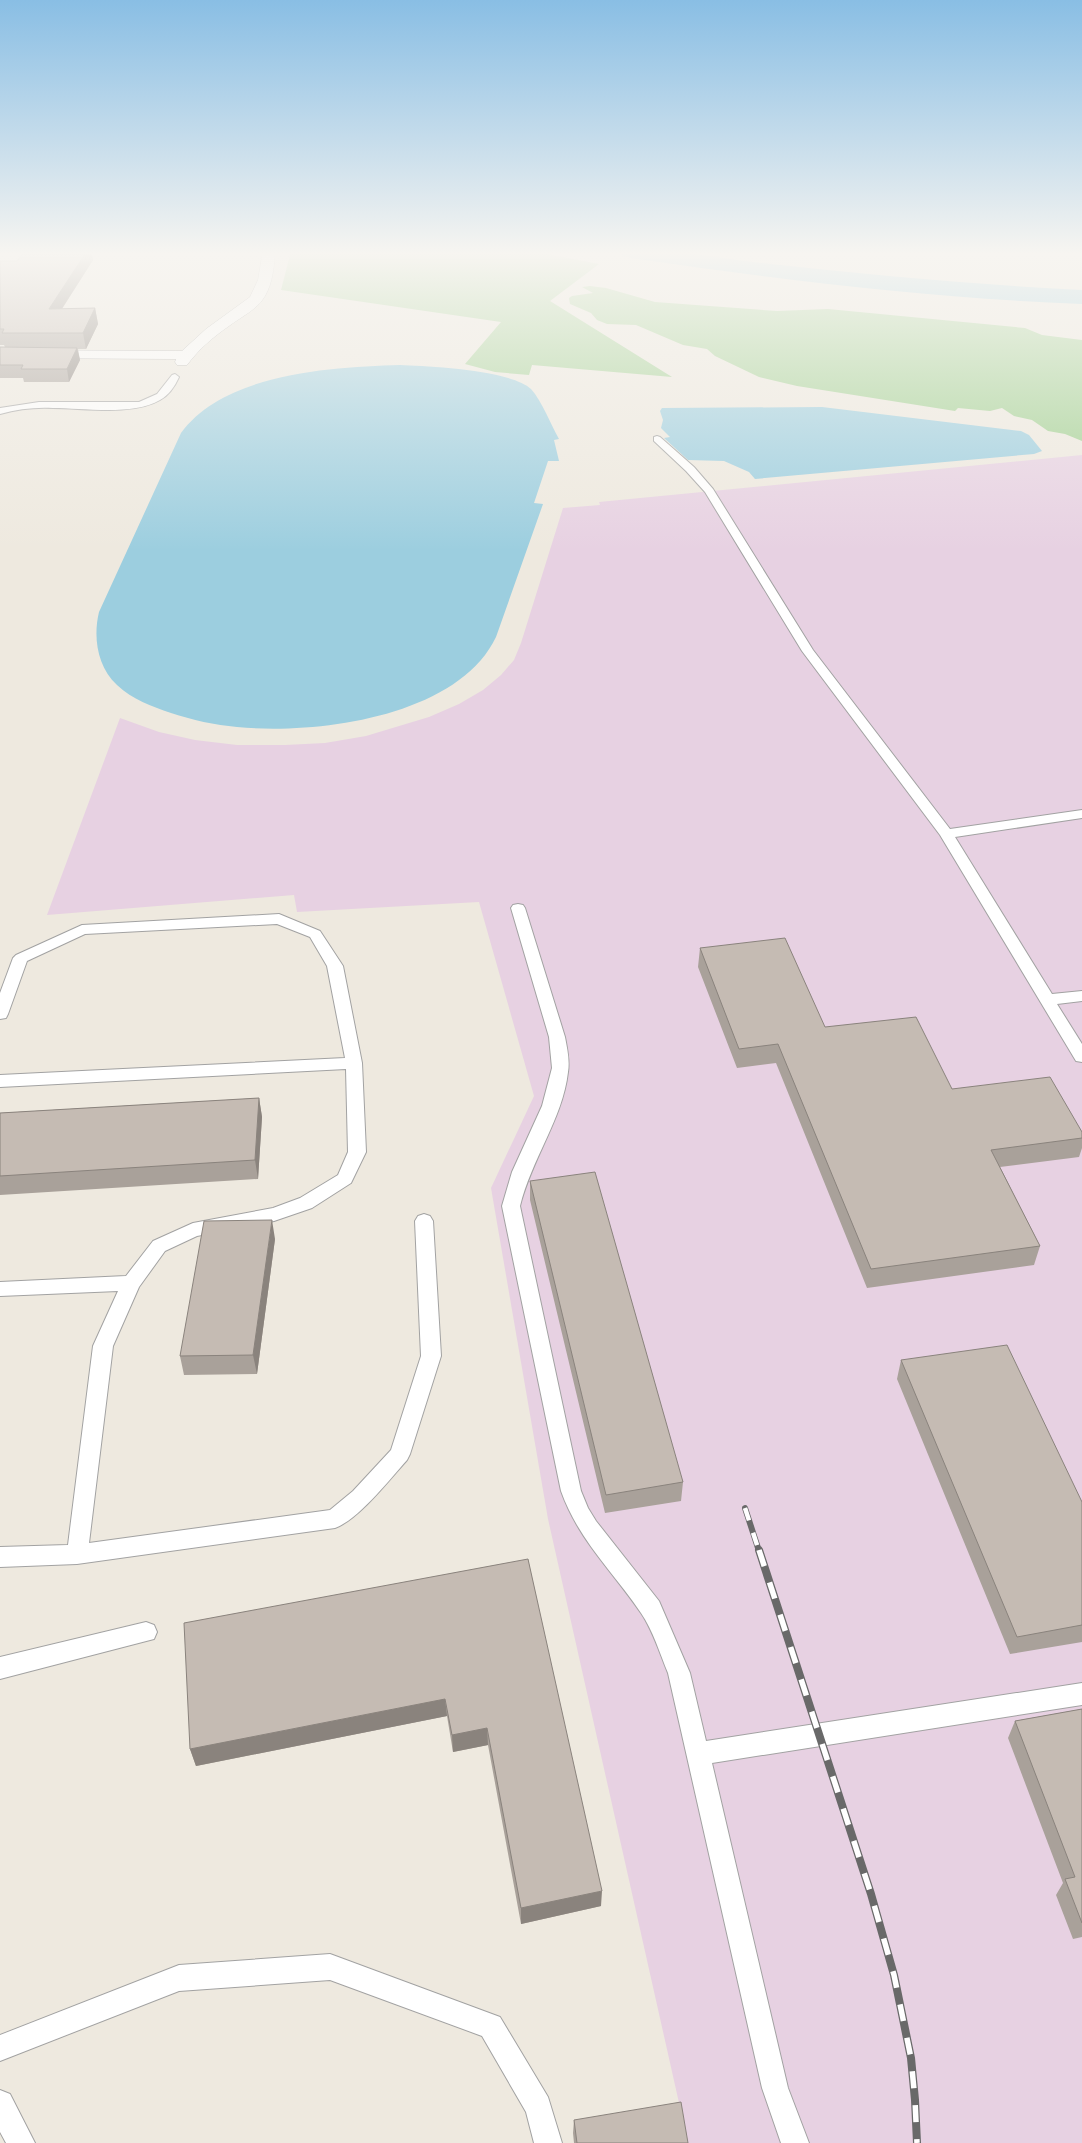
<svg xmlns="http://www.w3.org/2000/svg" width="1082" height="2143" font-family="'Sofia Sans Condensed',sans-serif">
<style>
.industrial{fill:#e7d1e2}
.forest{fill:#a1d091}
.water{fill:#9ccedf}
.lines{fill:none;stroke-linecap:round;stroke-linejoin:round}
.river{fill:#9ccedf;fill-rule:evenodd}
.lane-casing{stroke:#a2a2a2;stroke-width:2}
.street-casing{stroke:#a2a2a2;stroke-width:1}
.lane{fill:#fff;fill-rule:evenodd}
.street{fill:#fff;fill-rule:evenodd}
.rail-far1-casing{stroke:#696969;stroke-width:6}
.rail-casing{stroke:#696969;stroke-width:8}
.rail-far1{stroke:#fff;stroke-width:4.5;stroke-dasharray:13;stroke-linecap:butt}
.rail{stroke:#fff;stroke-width:5.5;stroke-dasharray:17;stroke-linecap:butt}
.wall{fill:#a9a19a}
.shaded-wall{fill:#8a837d}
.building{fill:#c5bbb3;stroke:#8a837d}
</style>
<rect width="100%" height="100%" fill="#eee9df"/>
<path class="industrial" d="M1082,455V2143H688L548,1519L491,1188L534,1096L479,902L297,912L294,895L47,915L120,718L159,732L195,740L237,745H285L325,743L366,736L429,717L459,704L483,690L501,675L514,660L521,643L563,508L600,505L599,502Z"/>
<path class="forest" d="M291,251H531L599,264L550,301L672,377L532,365L529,375L495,372L465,364L501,322L281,290Z
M590,286L606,288L655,302L777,311L828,309L1025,328L1042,335L1082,340V441L1065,434L1048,431L1032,420L1014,416L1002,408L990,411L958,408L955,411L797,386L759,377L715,356L707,349L683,345L636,325L607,324L597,320L591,313L570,304L569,298L572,296L593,293L582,287Z"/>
<path class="water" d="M400,365C428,366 511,370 531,389C542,401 551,425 559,439L554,440L559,461H548L534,503L543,504L496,637C458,717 316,735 237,727C215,725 192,720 171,713C151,706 133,700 117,685C97,666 93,637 99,612L181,433C225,373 332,367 400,365Z
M822,407L1021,431L1029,435L1042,451L1034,454L755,479L749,472L724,461L688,460L664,438L670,437L661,428L663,420L660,411L662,408Z"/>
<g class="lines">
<path class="river" d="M619,251C671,247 720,259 771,264C874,275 978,285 1082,290V304C931,298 781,280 631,258L623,256Z"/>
<defs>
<path id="lane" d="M175,374L179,377C175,386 169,395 160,400C133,416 84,408 53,408C35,407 18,409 0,414V408L39,402H139L157,394L172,375Z
M657,436L660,437L694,467L713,489L813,650L950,829L1082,810V818L955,837L1052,994L1082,991V1001L1057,1004L1082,1044V1062L1076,1061L940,835L802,651L705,492L686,471L654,441V437Z
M518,904L523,905L525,908L565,1037C567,1048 570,1060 568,1072C563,1118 531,1160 520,1206L581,1491L588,1508L596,1521L659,1601L690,1673L706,1741L1082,1683V1705L712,1763L788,2088L809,2143H781L762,2088L668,1673C660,1654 653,1630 641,1613C612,1570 579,1541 561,1491L502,1206L512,1172L542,1106L552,1068L549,1037L511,908L513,905Z
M279,914L320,931L343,966L362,1063L366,1152L351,1183L312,1208L274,1221L197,1236L165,1251L139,1287L113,1346L89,1543L330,1510L353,1491L391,1450L421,1356L415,1221L418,1216L424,1214L430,1216L433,1221L441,1356L410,1454L407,1460C390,1479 358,1520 335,1528L77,1564L0,1567V1547L68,1545L93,1346L118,1291L0,1296V1282L126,1276L153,1241L193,1223L273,1208L300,1198L338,1175L348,1152L346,1069L0,1087V1075L345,1058L327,966L310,937L277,924L85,934L27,961L8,1014L6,1018L0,1019V993L13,958L16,955L82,925Z
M146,1622L154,1625L157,1632L154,1639L0,1679V1657Z
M330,1954L500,2017L548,2097L562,2143H534L526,2112L482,2036L330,1980L179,1991L0,2061V2035L179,1965Z
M0,2090L10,2094L35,2143H6L0,2132Z"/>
<path id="street" d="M263,251H275C274,266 273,282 265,296C257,310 242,316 229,326C213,337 199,349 187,365H177L175,362L176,359L0,358V350L182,351L206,329L250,297L258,280Z"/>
</defs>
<use href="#lane" class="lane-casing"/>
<use href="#street" class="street-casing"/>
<use href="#lane" class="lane"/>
<use href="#street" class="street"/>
<defs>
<path id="rail-far1" d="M745,1508L759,1551"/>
<path id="rail" d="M759,1550L871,1894L894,1975L911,2058L915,2100L917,2143"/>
</defs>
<use href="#rail-far1" class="rail-far1-casing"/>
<use href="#rail" class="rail-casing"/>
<use href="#rail-far1" class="rail-far1"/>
<use href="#rail" class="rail"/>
</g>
<path class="wall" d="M25,251H91L93,260L62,309L95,308L98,324L86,349H78L80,360L69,382H24L23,378H0V347H5L4,345H0V261H17Z
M700,948L825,1027L952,1089L1082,1132V1148L1079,1157L1000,1167L1040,1246L1034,1265L867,1288L776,1063L737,1068L698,967Z
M259,1098L262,1117L258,1179L0,1195V1113Z
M530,1181L683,1482L681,1501L605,1513L530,1200Z
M275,1239L257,1374L184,1375L180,1356Z
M901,1360L1082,1502V1642L1010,1654L897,1379Z
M528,1559L601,1906L521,1924L488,1745L453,1752L447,1716L196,1766L190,1749Z
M1082,1709V1937L1073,1939L1056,1895L1063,1883L1008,1738L1015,1721Z
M574,2120L688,2143H574L573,2133Z"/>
<path class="shaded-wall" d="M87,251H91L93,260L52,324L49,309Z
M95,308L98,324L86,349L83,333Z
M77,348L80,360L69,382L67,369Z
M259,1098L262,1117L258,1179L255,1160Z
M272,1220L275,1239L257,1374L253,1355Z
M445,1699L447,1716L196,1766L190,1749Z
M487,1728L488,1745L453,1752L452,1735Z
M602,1891L601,1906L521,1924V1908Z"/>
<path class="building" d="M25,251H87L49,309L95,308L83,333H2L4,329H0V261H17Z
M0,347L77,348L67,369H21L23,365H0Z
M785,938L825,1027L916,1017L952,1089L1050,1077L1082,1132V1138L991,1150L1040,1246L871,1269L778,1044L739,1049L700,948Z
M259,1098L255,1160L0,1176V1113Z
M595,1172L683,1482L606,1495L530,1181Z
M272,1220L253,1355L180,1356L204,1221Z
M1007,1345L1082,1502V1625L1017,1637L901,1360Z
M528,1559L602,1891L521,1908L487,1728L452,1735L445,1699L190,1749L184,1623Z
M1082,1709V1923L1065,1879L1075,1877L1015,1721Z
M681,2102L688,2143H577L574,2120Z"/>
<linearGradient id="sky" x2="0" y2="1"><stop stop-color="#89bee4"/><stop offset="0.46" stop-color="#f7f5f1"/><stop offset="1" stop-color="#f7f5f1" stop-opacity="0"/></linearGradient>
<rect width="1082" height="551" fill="url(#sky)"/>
</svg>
